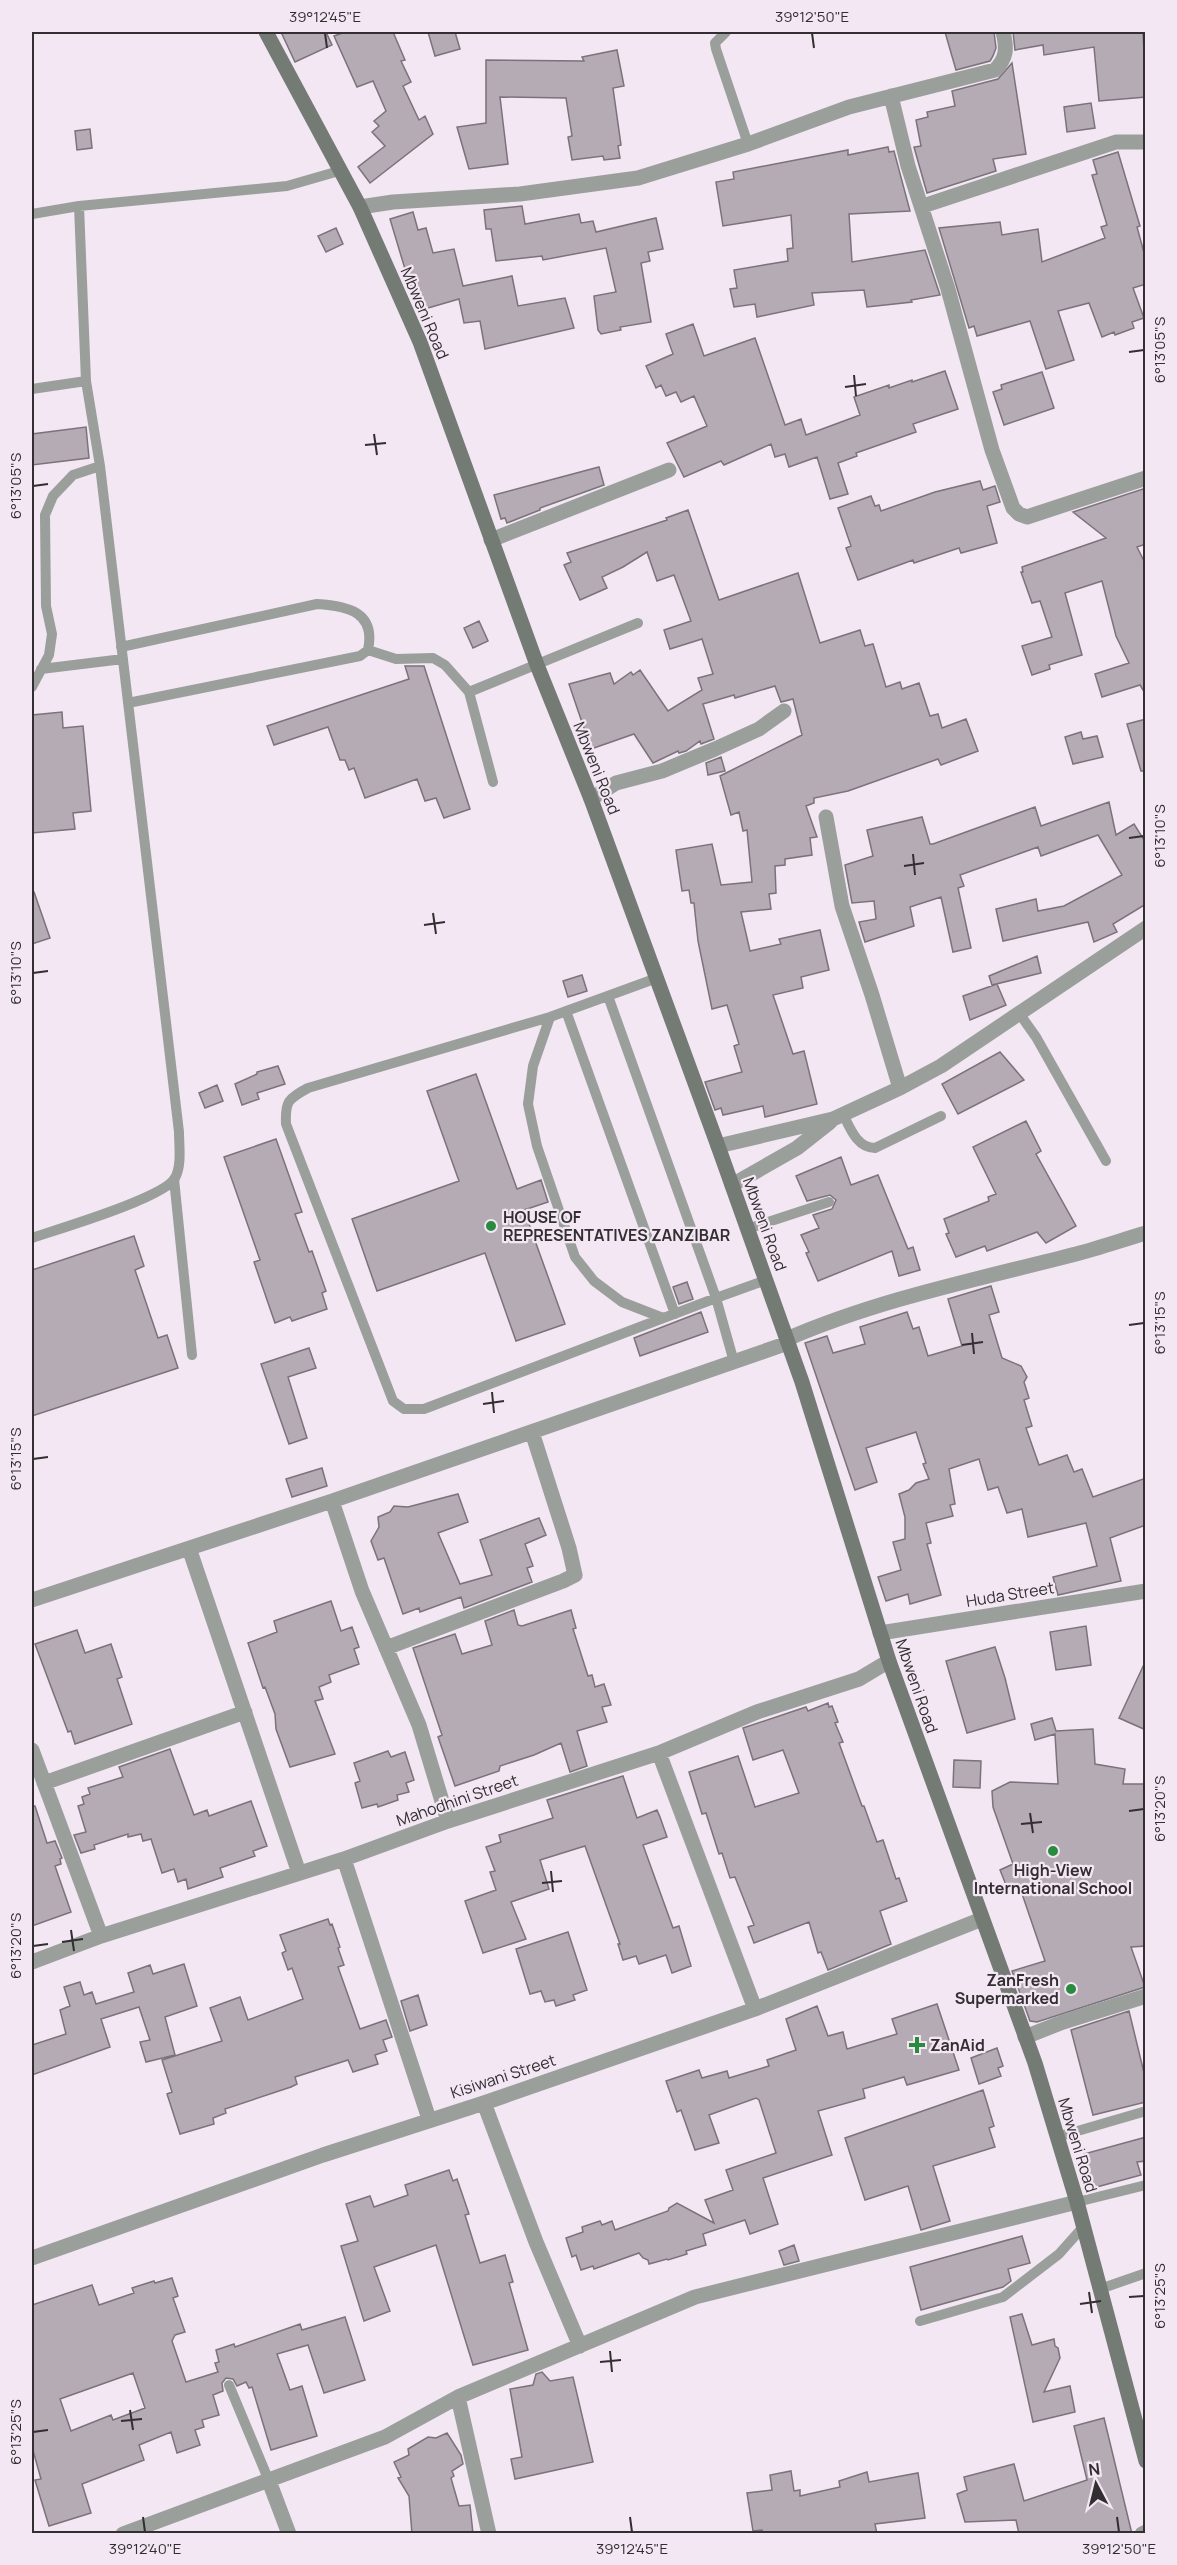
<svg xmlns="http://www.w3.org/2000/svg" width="1177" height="2565" font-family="Manrope,sans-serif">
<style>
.building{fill:#b5abb5;stroke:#7b727b;stroke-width:1.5;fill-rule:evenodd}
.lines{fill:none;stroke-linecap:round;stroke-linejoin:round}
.lane{stroke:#9a9f9b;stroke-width:10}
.street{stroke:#9a9f9b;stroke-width:15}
.secondary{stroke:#747a74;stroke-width:15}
.ticks{fill:none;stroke:#322e32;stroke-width:2}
.poi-dot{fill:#288b3f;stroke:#f2e7f2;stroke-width:2}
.labels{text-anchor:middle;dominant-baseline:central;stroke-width:4.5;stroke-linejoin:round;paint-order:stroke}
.street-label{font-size:16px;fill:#322e32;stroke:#f2e7f2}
.poi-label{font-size:16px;font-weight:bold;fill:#322e32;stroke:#f2e7f2;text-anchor:start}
.neatline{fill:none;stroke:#322e32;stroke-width:2}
.ticks-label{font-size:15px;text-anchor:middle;fill:#322e32}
</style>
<rect width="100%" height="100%" fill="#f2e7f2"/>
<path class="building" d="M281,32H326L332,45L295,62Z
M345,32H393L405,60L401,61L411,82L403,86L419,120L425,116L433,134L370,183L358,167L385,146L372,132L379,126L374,121L386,111L373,81L357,87L334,36Z
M428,32H455L460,49L435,56Z
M945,32H994L996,48L993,56L990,61L956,70Z
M1013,32H1143L1146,97L1099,101L1094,47L1044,55L1043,45L1015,50Z
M617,50L624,86L613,88L621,145L618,146L620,158L604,160L603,156L572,160L568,137L572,136L566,98L500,97L508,164L469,169L457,127L486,123V60L584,61L582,57Z
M1012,63L1026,154L993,159L996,171L927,193L914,147L921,146L916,120L928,117L927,112L955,106L952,91L998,79Z
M1091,103L1095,128L1067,132L1064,107Z
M90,129L92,148L77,150L75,131Z
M888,147L889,152L894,151L910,211L849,214L852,262L925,250L940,295L911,300L912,302L867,307L864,290L812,293L814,305L757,317L755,304L734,307L730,289L737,288L734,270L788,261L787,249L793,248L791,215L723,226L716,182L734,179L733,172L848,150V155Z
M1118,152L1140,226L1137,227L1146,260V284L1133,288L1144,318L1132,322L1134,328L1115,335L1114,332L1102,337L1089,303L1058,311L1074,360L1046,369L1030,321L977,336L974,326L969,328L939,228L1000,222L1002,235L1038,229L1042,262L1105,238L1101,227L1107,225L1092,175L1097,174L1093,160Z
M522,206L525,224L579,214L581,223L593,221L596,232L656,218L663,249L648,252L650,261L641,263L651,322L620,327L621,330L601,334L598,330L594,296L616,292L606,248L543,260L542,256L496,261L491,229H486L484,210Z
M413,212L418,230L426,228L433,253L454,249L463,286L512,276L518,306L565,298L574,328L485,349L480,321L464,323L459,299L421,310L416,288L411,289L390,219Z
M336,228L343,244L326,252L318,236Z
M693,324L704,356L755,338L785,425L801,419L806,435L860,415L854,397L889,385V388L912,380V382L945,371L958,409L913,424L916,432L856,453L857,456L838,463L848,494L830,499L817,457L789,467L785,454L775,457L771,444L724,465L721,461L684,477L667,443L707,426L694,396L681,402L676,392L666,396L661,385L656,388L646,366L673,354L666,334Z
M1042,372L1054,408L1004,425L993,392L1002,389L1001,385Z
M86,427L89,458L32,465V434Z
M599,467L604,485L540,508V510L507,523L505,518L501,519L494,495Z
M980,481L983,490L995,486L1000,502L987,506L997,543L961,553L959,548L914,563L913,560L858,580L846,548L851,546L838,508L871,496L875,506L879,505L881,511L935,492Z
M1146,488V544L1137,547L1146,565V695L1140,685L1102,697L1095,674L1129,663L1116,636L1102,581L1065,593L1082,655L1049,665L1050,669L1032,675L1022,646L1052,637L1040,601L1032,603L1021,572H1023L1022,567L1106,538L1073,512Z
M688,510L719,600L798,573L820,643L860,630L865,646L873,644L886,687L900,682L902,689L919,683L930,716L938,714L942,728L966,719L978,751L941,765L938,759L848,791L814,798V803L806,806L817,837L810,838L812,855L785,859V865L775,866L776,893L769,894L771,909L741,912L750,951L781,944L779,939L820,930L829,970L801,977L803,988L773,995L793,1054L804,1051L817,1104L765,1117L763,1106L723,1115L721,1108L715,1110L705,1082L742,1072L734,1046L739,1044L727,1005L712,1009L698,941L694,903H691L689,890L682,891L676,850L712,844L721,885L752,882L747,830L743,831L739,812L731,815L720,776L802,735L793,699L781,702L775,686L735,698L734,695L703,704L714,739L701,744L700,741L686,751L679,753L678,751L653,763L634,734L591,749L569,684L610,673L614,684L631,672L633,675L640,670L668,711L702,690L698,678L713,674L702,639L670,649L664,630L691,621L674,575L657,581L647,552L623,567L602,577L607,588L580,600L564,565L571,562L567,553L667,520L666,518Z
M479,621L488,641L473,648L464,628Z
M405,666H424L470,809L444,818L436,798L425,801L417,779L365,798L354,768L349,770L345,760H340L328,727L274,745L267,726L409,679Z
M62,712L63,728L83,726L91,811L73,813L75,829L32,833V715Z
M1146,719V771H1141L1127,724Z
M1081,732L1083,739L1097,736L1103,757L1073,764L1065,737Z
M721,757L725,771L708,775L706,763Z
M1109,802L1116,835L1134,824L1146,843V904L1113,924L1117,932L1094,942L1088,922L1003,941L996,909L1036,899L1038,911L1064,906L1122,875L1098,835L1041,856L1038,847L960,875L964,886L958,888L971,948L953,952L941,897L910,907L914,926L865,942L859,922L876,919L874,901L852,903L845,865L873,856L867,830L922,817L930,844H933L1035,807L1041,826Z
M32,892H34L50,938L32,944Z
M1037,956L1041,973L992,985L989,976Z
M582,975L587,991L568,997L563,981Z
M997,984L1006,1005L970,1020L963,996Z
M1000,1052L1024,1080L958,1114L942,1084Z
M278,1066L285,1084L257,1093L259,1099L242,1105L235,1084L257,1074V1072Z
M476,1074L517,1189L541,1180L548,1202L524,1210L565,1324L516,1341L485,1253L377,1291L352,1219L459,1181L427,1091Z
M217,1085L223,1101L205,1108L199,1093Z
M1026,1121L1041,1151L1036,1154L1076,1226L1046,1243L1037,1232L987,1251L985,1246L956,1257L946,1234L949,1233L944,1219L989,1201L988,1197L996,1194L973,1147Z
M276,1139L302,1212L295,1214L309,1252L312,1251L326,1291L322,1293L327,1309L292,1321L290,1317L275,1323L254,1262L260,1260L224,1157Z
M841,1157L851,1185L878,1175L908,1249L913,1247L920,1270L899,1276L892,1251L818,1281L806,1253L809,1252L801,1235L819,1228L813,1215L832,1209L836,1200L830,1195L807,1201L796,1176Z
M134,1236L144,1266L135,1270L158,1338L167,1335L178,1368L32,1416V1270Z
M687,1282L693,1299L679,1304L673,1287Z
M991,1286L999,1312L989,1315L1002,1358L1021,1366L1027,1377L1024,1382L1029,1398L1024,1400L1032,1426L1026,1428L1039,1465L1067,1455L1074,1472L1082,1469L1093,1497L1146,1478V1525L1110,1538L1121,1581L1058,1595L1053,1577L1097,1566L1086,1523L1028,1537L1022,1509L1007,1513L998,1487L988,1490L979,1459L949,1469L955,1504L950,1505L953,1516L926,1523L931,1543L927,1544L941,1595L910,1604L908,1594L886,1601L878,1577L901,1570L893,1542L905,1539V1517L899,1494L909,1490L916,1483L929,1479L923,1464L926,1463L916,1432L866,1448L877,1482L855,1490L805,1343L827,1336L833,1353L865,1344L860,1327L907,1312L913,1329L919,1327L928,1356L962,1346L948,1299Z
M701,1312L708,1332L640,1356L634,1338Z
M309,1348L316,1368L288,1377L307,1438L289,1444L261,1364Z
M322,1468L327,1486L292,1497L286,1479Z
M458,1494L468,1522L438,1533L460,1584L492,1575L480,1540L539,1518L546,1535L525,1544L533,1566L527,1568L532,1582L464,1608L461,1597L420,1612L419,1608L403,1614L384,1558L378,1560L371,1541L379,1527L378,1517L390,1512L394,1506L408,1507Z
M331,1601L341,1631L352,1627L359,1647L354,1649L359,1664L329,1675L331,1682L319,1687L323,1699L315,1701L335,1754L290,1767L276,1729L275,1714L265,1687L263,1688L248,1643L277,1632L274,1621Z
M514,1610L518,1625L522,1626L571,1610L576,1628L573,1629L588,1676L592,1675L595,1687L604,1684L611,1705L602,1707L607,1722L577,1731L587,1766L570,1772L561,1743L534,1755L500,1766L499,1771L455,1786L438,1737L442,1735L413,1648L455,1634L462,1654L492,1645L485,1621Z
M1086,1626L1091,1665L1056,1670L1050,1632Z
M77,1630L85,1653L111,1644L122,1677L117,1679L132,1724L75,1744L71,1731L68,1732L35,1644Z
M995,1647L1005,1678L1015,1719L967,1733L946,1661Z
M1146,1660V1730L1119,1718Z
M828,1703L829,1707L832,1706L838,1722L835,1723L843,1742L839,1743L862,1806H864L877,1842L883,1840L896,1879L899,1878L907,1901L880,1911L891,1944L828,1970L821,1952L818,1953L809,1922L754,1943L748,1927L754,1925L735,1877L730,1878L722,1853L719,1854L706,1813L702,1814L689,1772L738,1756L755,1807L799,1793L783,1750L753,1760L743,1728L806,1707L808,1711Z
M1052,1718L1056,1731L1093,1729L1095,1764L1125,1769L1123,1784H1146V1946L1131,1947L1145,1987L1037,2022L1030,2021L1012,1971L1045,1961L1019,1885L1008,1890L1000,1870L1013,1864L993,1807L992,1791L1010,1782L1058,1784L1055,1734L1035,1740L1031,1724Z
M170,1749L194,1815L207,1810L209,1816L251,1801L267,1846L253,1851L255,1856L220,1868L223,1877L188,1889L186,1879L178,1882L174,1869L162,1873L151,1839L143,1841L141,1834L128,1837V1834L94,1845L95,1849L81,1853L74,1835L86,1832L78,1806L84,1804L82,1797L90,1794L88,1788L123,1777L119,1767Z
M388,1751L391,1757L405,1752L414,1780L406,1783L409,1792L397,1795L398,1800L378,1807L377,1804L362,1808L355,1783L360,1781L354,1763Z
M954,1760L981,1761L980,1788L953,1787Z
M623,1776L637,1818L657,1810L660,1817L667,1837L643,1845L673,1928L679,1926L691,1966L672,1973L666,1955L639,1964L636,1956L623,1960L618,1944H620L585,1846L540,1860L549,1889L511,1902L526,1939L483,1953L465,1901L496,1890L490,1872L495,1871L486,1847L501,1842L499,1835L553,1818L547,1800Z
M32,1806H35L47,1843L55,1841L62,1858L60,1859L61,1864L55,1866L71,1912L32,1926Z
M328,1919L330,1925L332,1924L340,1947L338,1948L344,1965L338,1967L360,2029L386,2020L392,2037L383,2040L387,2051L375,2055L378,2064L353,2072L348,2060L295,2077L297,2084L291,2087L225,2109L226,2113L213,2118L214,2124L180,2134L167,2094L172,2092L162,2060L222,2041L210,2008L240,1997L248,2020L303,1999L292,1968L288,1970L282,1953L286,1951L280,1935Z
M568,1932L587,1990L573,1995L575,2000L556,2006L554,2000L545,2002L541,1991L530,1994L516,1949Z
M184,1964L197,2006L165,2017L175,2055L146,2062L140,2042L150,2040L139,2007L101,2019L110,2047L32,2075V2045L66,2034L60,2010L70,2006L64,1987L80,1982L84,1995L92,1992L96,2004L134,1992L128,1973L150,1965L153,1974Z
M418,1995L427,2025L410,2031L401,2001Z
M937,2004L959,2070L907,2085L904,2077L863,2089L865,2098L818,2111L832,2155L763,2178L778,2224L750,2234L745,2220L703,2234L706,2245L686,2251L687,2254L668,2260L667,2259L649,2264L648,2260L643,2258L639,2253L594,2269L593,2266L581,2270L576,2255L572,2257L566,2238L583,2232L582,2227L600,2221L602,2225L612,2221L615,2230L668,2211L669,2208L677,2203L714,2223L705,2200L733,2190L726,2170L776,2153L759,2100L756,2098L709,2115L719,2143L695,2150L681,2110L677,2112L666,2081L699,2070L702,2078L727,2071L729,2078L769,2066L767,2060L796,2050L786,2019L817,2006L828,2036L843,2032L847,2049L897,2034L892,2019Z
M1129,2011L1146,2081V2102L1093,2115L1071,2030Z
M997,2048L1003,2066L998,2068L1001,2076L979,2084L971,2058Z
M983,2090L994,2126L989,2128L995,2147L933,2166L950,2221L921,2230L908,2186L865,2200L845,2138Z
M1146,2137V2161L1137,2162L1141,2175L1093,2188L1084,2154Z
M449,2170L453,2181L457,2179L469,2214L465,2215L480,2263L505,2255L513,2282L509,2283L528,2350L473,2365L436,2245L374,2267L390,2311L364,2321L341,2246L358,2241L346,2204L370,2196L374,2207L408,2195L405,2185Z
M1022,2236L1030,2263L1008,2269L1011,2281L1003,2287L921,2310L910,2267Z
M794,2245L799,2261L784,2265L779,2251Z
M172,2278L178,2296L173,2298L185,2332L175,2335L172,2341L186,2382L218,2372L215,2363L219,2362L216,2350L234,2344L235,2347L300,2324L302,2330L345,2317L365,2380L324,2393L308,2345L277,2354L290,2390L302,2386L317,2436L271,2450L252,2387L249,2388L246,2382L237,2386L233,2379L226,2378L222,2383L223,2391L213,2395L219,2415L202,2420L204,2427L195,2430L200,2445L177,2453L171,2432L139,2445L144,2460L82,2484L91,2513L49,2526L35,2480L41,2479L32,2447V2305L92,2285L99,2305L134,2293L132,2288L154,2281L155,2283ZM133,2373L145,2408L113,2420L111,2415L71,2431L60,2399Z
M1022,2314L1032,2345L1054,2339L1055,2346L1058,2348L1060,2358L1044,2392L1070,2386L1075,2412L1033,2422L1010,2317Z
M542,2372L550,2381L573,2377L593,2462L515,2479L511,2459L522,2457L510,2389L533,2385L536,2374Z
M1104,2418L1132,2534H1019L1016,2520L965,2522L957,2494L967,2490L964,2477L1014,2464L1024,2501L1087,2480L1074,2426Z
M447,2433L461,2455L463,2464L452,2471L454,2476L451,2478L459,2506L470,2505L473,2534H412L409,2496L398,2478L401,2477L394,2462L409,2455L408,2449L428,2437L436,2438Z
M791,2471L794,2491L800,2490V2496L840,2487L839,2481L867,2472L869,2482L918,2473L925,2518L875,2524L877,2534H763L762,2530L753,2531L747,2493L772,2490L770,2475Z"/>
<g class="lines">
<path class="lane" d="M726,32L715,43L716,49L748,144
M32,214L79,206
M32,389L86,381L79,206L287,186L339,171
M121,647L317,604C348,606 376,612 368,650L360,656L128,703
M368,650L396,659L433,658L445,665L469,692L493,782
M41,669L123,659
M32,687L49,655L52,634L46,606L45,515L53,496L73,475L100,466L86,381
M469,692L638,623
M608,996L716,1298L424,1409H404L393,1401L286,1124C285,1101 288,1099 308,1088L550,1017L657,978
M566,1011L675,1314
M1019,1013L1036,1037L1106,1161
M550,1017L533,1066L528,1104L537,1146L575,1257L594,1281L622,1302L663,1318
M843,1114C850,1128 857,1148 875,1148L941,1116
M174,1179L192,1355
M747,1229L829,1202
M32,1238C58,1229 164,1198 175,1178C182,1165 179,1146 179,1132L100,466
M734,1362L716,1298L766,1280
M1057,2137L1146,2111
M1077,2202L1146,2185
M1100,2289L1146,2273
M920,2321L1003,2297L1059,2254L1083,2227
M229,2385L269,2481"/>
<path class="street" d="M891,96L908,166L948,289L992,450L1013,508L1019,514L1027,517L1146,478
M923,206L1116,142H1146
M360,207L393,202L520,194L638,178L748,144L849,107L995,70C1007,58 1007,48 1003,32
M491,540L669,470
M591,799L616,783L662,771L715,749L759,729L784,711
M826,817L842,906L872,995L900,1088
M718,1146L833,1119L900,1088L941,1066L1146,928
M732,1185L797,1148L830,1122
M787,1339C879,1299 979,1279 1076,1254C1099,1248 1122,1240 1146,1233
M332,1501L362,1591L419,1725L448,1821
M189,1548L299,1873
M32,1600L332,1501L788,1343
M880,1633L1146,1591
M386,1648L563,1581L575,1575L569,1548L532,1432
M32,1750L101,1936
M659,1753L755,2009
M44,1783L245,1712
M344,1859L429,2119
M32,1962L101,1936L344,1859L448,1821L659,1753L757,1712L859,1679L889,1661
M1025,2037L1063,2022L1146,1996
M484,2103L536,2242L580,2346
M32,2258L323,2155L484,2103L755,2009L982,1919
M458,2397L489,2534
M269,2481L289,2534
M123,2534L385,2437L458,2397L695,2297L1077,2202
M1142,2534L1146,2532"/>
<path class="secondary" d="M266,32L360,207L420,342L537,665L591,799L718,1146L802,1382L889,1661L1035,2063L1077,2202L1146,2461"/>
</g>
<path class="ticks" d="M325,33L327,48M812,33L814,48M1129,352L1144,350M854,375L856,396M845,387L866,384M374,434L377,455M365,445L386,443M33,486L48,484M1129,838L1144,836M913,854L915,875M904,866L924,863M433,913L436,934M424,925L445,922M33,973L48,971M1129,1325L1144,1323M972,1333L974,1354M962,1345L983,1342M492,1392L494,1413M483,1404L504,1401M33,1459L48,1457M1129,1811L1144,1809M1030,1813L1033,1833M1021,1824L1042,1822M551,1871L553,1892M542,1883L562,1881M71,1930L74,1951M62,1942L83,1939M33,1946L48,1944M1089,2292L1092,2313M1129,2297L1144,2296M1080,2304L1101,2301M610,2351L612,2372M600,2362L621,2360M130,2410L133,2430M121,2421L142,2419M33,2432L48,2430M143,2517L145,2532M630,2517L632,2532M1117,2517L1119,2532"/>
<g class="poi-dot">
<circle cx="491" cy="1226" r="6"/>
<circle cx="1053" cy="1851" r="6"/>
<circle cx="1071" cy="1989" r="6"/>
<path d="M914 2036h6v6h6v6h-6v6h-6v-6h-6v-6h6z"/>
</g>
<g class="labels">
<g class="street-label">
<text transform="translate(425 313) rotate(67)">Mbweni Road</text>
<text transform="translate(597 768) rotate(68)">Mbweni Road</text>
<text transform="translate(765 1224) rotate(70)">Mbweni Road</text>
<text transform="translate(1010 1594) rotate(-9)">Huda Street</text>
<text transform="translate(917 1686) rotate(71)">Mbweni Road</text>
<text transform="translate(457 1800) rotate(-19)">Mahodhini Street</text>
<text transform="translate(503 2076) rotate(-18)">Kisiwani Street</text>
<text transform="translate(1078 2145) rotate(73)">Mbweni Road</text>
</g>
<g class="poi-label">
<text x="503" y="1217">HOUSE OF<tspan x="503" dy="18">REPRESENTATIVES ZANZIBAR</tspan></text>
<text x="1053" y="1870" text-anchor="middle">High-View<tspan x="1053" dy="18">International School</tspan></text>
<text x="1059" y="1980" text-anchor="end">ZanFresh<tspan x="1059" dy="18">Supermarked</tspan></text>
<text x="930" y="2045">ZanAid</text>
</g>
</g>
<rect width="1177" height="2565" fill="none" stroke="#f2e7f2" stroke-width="66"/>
<g transform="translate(1096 2484) rotate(353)" stroke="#f2e7f2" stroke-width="4.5" paint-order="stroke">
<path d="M0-4.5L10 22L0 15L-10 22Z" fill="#322e32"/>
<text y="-9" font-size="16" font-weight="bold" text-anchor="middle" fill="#322e32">N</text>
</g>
<rect x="33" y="33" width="1111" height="2499" class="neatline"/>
<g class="ticks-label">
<text x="325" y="22">39°12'45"E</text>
<text x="812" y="22">39°12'50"E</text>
<text transform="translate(1160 350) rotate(-90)" y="5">6°13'05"S</text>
<text transform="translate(16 486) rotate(-90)" y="5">6°13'05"S</text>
<text transform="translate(1160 836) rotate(-90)" y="5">6°13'10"S</text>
<text transform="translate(16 973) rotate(-90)" y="5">6°13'10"S</text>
<text transform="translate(1160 1323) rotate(-90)" y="5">6°13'15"S</text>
<text transform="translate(16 1459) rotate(-90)" y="5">6°13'15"S</text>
<text transform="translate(1160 1809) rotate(-90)" y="5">6°13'20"S</text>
<text transform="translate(16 1946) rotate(-90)" y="5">6°13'20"S</text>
<text transform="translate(1160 2296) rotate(-90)" y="5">6°13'25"S</text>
<text transform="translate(16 2432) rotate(-90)" y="5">6°13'25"S</text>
<text x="145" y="2554">39°12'40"E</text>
<text x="632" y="2554">39°12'45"E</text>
<text x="1119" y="2554">39°12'50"E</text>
</g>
</svg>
